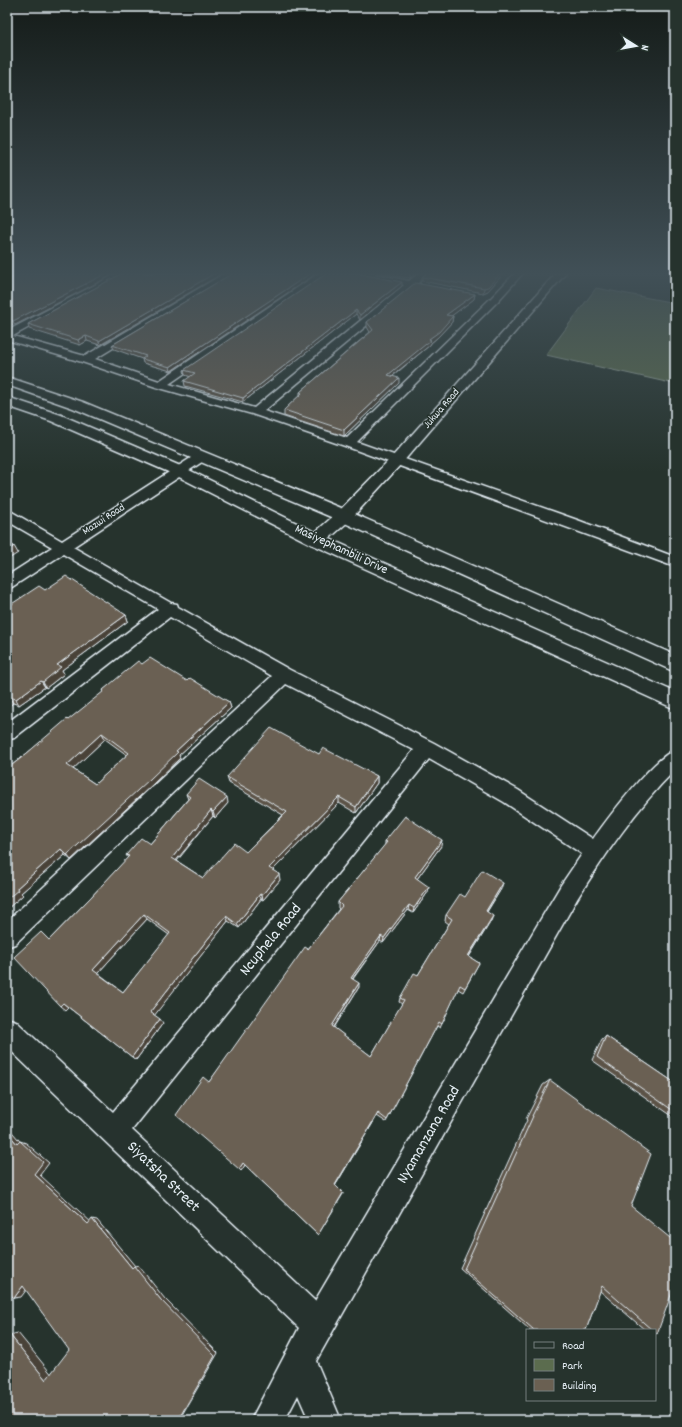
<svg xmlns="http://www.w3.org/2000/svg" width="682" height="1427" font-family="Dekko,sans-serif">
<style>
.green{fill:#5b6c4e;stroke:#a2aea3}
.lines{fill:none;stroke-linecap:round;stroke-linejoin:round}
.street-casing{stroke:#e8f1f8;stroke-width:3}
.secondary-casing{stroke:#e8f1f8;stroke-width:3}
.primary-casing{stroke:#e8f1f8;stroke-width:3}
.street{fill:#26332d;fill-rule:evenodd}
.secondary{fill:#26332d;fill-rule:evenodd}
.primary{fill:#26332d;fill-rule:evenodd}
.wall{fill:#5b5347;stroke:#e8f1f8;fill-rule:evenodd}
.shaded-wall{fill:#4a4339;stroke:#e8f1f8}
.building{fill:#6a6052;stroke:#e8f1f8;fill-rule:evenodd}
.labels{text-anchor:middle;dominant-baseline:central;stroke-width:3.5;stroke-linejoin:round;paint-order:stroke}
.far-street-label{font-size:11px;fill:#e8f1f8;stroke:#26332d}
.street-label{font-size:13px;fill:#e8f1f8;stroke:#26332d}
.near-street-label{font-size:16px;fill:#e8f1f8;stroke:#26332d}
</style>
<rect width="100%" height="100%" fill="#26332d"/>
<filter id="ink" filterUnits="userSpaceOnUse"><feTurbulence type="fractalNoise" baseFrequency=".025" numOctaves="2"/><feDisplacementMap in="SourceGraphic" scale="8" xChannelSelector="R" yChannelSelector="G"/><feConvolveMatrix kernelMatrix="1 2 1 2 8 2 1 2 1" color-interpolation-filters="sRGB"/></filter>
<g filter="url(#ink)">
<path class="green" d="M596,288L675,303V384L546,355Z"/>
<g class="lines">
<defs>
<path id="street" d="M118,273H128L13,336L85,356L225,273H234L233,275L95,359L159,381L319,273H328L327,275L169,384L254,408L404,285L355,275L354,273H369L409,281L419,273H428L418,283L421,285L419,287H413L264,411L347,438L492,297L515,273H523L498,301L357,442L580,521L675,557V567L345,446L252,414L156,387L82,362L7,340V331Z
M201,453L205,454L207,457L205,460L73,547L171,603L177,604L178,607L290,670L434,743L518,790L593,839C608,818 653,758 675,750V770C636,809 606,853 577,899L316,1361L341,1420H309L298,1395L285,1420H251L299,1328L7,1047V1018L16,1021L113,1112L414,750L286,684L15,944L7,947V921L272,676L170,617L14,738L7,740V723L158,609L63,554L12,587L7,588V576L52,547L7,521V511L12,512L62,541L197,454ZM429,759L504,802L582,854L561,885L315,1301L132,1130Z"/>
<path id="secondary" d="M556,273H566L402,463L350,520L323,544L317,546L311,544L308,540L311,536L338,512L392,457Z"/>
<path id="primary" d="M7,377L83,402L350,512L675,655V672L338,520L73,408L7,385Z
M7,397L61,415L185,468L323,536L675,692V709L311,544L173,474L51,421L7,406Z"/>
</defs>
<use href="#street" class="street-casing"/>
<use href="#secondary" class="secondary-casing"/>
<use href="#primary" class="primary-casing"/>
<use href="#street" class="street"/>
<use href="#secondary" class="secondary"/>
<use href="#primary" class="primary"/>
</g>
<path class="wall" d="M24,273H116L15,325L7,323V280Z
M123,273H223L100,345L87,341L80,345L29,329L28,324Z
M233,273H317L171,371L143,363L142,359L114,349L112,345Z
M376,273H417L410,278Z
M427,273H504L488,291L483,293L422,281V277Z
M402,286L360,320L356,314L243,402L185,386L184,381L191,377L185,375L184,370Z
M475,294L474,299L451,316H453L452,322L438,337L431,343L430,345L393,376L399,383L344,436L284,416V410L300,395V392L370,332L367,327V322Z
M45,590L126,615L128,621L62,670L64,674L46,688L45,687L19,705L13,703L7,708V607Z
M142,664L187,681L229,702L231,708L179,755L180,758L152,785L71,860L65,855L21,893L23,895L7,909V769L104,692L103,690ZM105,739L127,755L95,784L73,769Z
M319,754L377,776V783L356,813L339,803L273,870L280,880L263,900L261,899L239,928L228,921L154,1015L163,1023L136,1060L68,1007L65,1010L49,940L91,897L128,858L126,855L150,844L188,799L186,794L228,803L215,818L213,816L177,861L203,878L246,852L283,815L229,783L227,777ZM147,919L169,935L123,992L98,973Z
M385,841L441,846L417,879L428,892L413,913L408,910L383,943L380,941L353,979L359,987L334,1028L371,1056L402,1004L399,1002L400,998L418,975L449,924L445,921L446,915L465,897L501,889L487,912L491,921L469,957L479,963L463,992L458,989L440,1028L437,1026L386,1122L377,1116L335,1186L343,1193V1194L318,1235L245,1165L241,1171L209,1082L308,949L339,909L338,908V902L385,845Z
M606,1036L675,1083V1118L592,1060L602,1039Z
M550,1080L631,1206L657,1334L655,1333V1330H645L600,1291L586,1330H530L460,1268L527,1120L526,1119L543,1085Z"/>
<path class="shaded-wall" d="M7,273H16L7,276Z
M107,273H116L15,325L13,321Z
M215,273H223L100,345L99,341Z
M311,273H317L171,371L170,367Z
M412,273H417L410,278V274Z
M501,273H504L488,291L483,293L484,288Z
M402,282V286L360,320V315Z
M475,294L474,299L446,320V315Z
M356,310V314L243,402V398Z
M453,316L452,322L438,337L431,343L430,345L387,380L388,375L429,339Z
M86,336L87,341L80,345L78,340Z
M399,378V383L344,436V430Z
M14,546L18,553L7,560V551Z
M126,615L128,621L62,670L64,674L46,688L43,682L57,665Z
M41,681L45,687L19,705L16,699Z
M9,697L13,703L7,708V699Z
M229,702L231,708L179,755L180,758L152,785L71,860L67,855L176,751Z
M102,733L105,739L71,771L67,765Z
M377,776V783L356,813V807Z
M227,797L228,803L215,818L213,812Z
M339,797V803L270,873L269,868Z
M211,810L213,816L174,863L172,858Z
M442,840L441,846L414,883L415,877Z
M61,849L65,855L21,893L23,895L7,909V899L17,888Z
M279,874L280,880L263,900L262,895Z
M503,883L501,889L484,916L486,911Z
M429,887L428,892L413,913L414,908Z
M260,894L261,899L239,928L237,924Z
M409,905L408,910L383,943L384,938Z
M144,914L147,919L97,974L93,970Z
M226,916L228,921L154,1016L150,1012Z
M493,916L491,921L466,961L468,956Z
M381,936L380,941L350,982L351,978Z
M359,983V987L332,1030V1026Z
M63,1003L68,1007L65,1010L60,1006Z
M160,1019L163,1023L136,1060L132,1057Z
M378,1113L377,1116L335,1186V1185Z
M7,1126L24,1146L17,1144L7,1132Z
M20,1141L26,1143L49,1163L40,1175L93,1224H88L34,1174Z
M243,1163L245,1165L241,1171L239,1169Z
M92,1219L97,1220L135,1266L138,1265L165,1299L218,1353L179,1420H178L161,1300L132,1268Z
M30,1285L21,1297L14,1298L23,1286Z
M18,1333L53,1376L46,1380L10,1335Z"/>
<path class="building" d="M24,273H107L13,321L7,319V280Z
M123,273H215L99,341L86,336L78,340L28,324Z
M233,273H311L170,367L142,359L146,356L112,345Z
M327,273H356L402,282L360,315L356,310L243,398L184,381L195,373L184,370Z
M400,273H412L410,274Z
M427,273H501L488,287L484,288L422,277Z
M415,283L475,294L446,315L453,316L439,332L429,339L431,340L388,375L399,378L344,430L284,410L302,393L300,392L373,330L367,322Z
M7,542L14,546L7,551Z
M66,576L126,615L57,665L61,667L43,682L41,681L16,699L9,697L7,699V607L39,586L45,590Z
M150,658L187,681L190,678L229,702L176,751L178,752L150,779L67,855L61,849L17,888L18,890L7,899V769L26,754L67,719L68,720L104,691L103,690L138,661L142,664ZM102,733L129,753L95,784L67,765Z
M271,728L319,754L323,748L377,776L356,807L339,797L269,868L279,874L262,895L260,894L237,924L226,916L150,1012L160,1019L132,1057L63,1003L60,1006L14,957L41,932L49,940L91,897L129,856L126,855L141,838L150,844L190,797L186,794L199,779L227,797L213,812L211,810L172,858L203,878L234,843L246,852L287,812L227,777ZM144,914L170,933L123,992L93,970Z
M405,816L442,840L415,877L429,887L414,908L409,905L384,938L381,936L351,978L359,983L332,1026L371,1056L404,1000L400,998L414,973L418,975L452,919L446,915L460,894L465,897L482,870L503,883L486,911L493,916L468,956L479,963L465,988L460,985L442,1024L439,1022L387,1120L378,1113L335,1185L343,1193L318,1235L243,1163L239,1169L176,1115L203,1077L209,1082L305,947L308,949L342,906L338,902L387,842L385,841Z
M606,1036L675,1083V1112L597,1057Z
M550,1080L651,1154L631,1206L675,1242V1284L657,1334L655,1332V1330H652L602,1286L586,1330H534L464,1269L533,1116H532Z
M7,1132L17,1144L20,1141L43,1162L34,1174L88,1224L92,1219L132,1268L134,1266L161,1300L215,1356L178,1420H7V1339L10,1335L46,1380L69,1350L23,1286L14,1298L7,1291Z"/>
</g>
<linearGradient id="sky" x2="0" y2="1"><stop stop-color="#151c19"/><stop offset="0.58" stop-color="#415057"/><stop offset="1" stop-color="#415057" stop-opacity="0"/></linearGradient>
<rect width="682" height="472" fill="url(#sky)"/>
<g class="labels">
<g class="far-street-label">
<text transform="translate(442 409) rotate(-49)">Jukwa Road</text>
<text transform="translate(104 520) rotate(-33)">Mazwi Road</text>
</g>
<g class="street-label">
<text transform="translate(341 550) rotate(25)">Masiyephambili Drive</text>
</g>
<g class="near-street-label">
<text transform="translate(271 940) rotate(-51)">Ncuphela Road</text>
<text transform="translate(429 1135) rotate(-60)">Nyamanzana Road</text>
<text transform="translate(163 1177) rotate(44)">Siyatsha Street</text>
</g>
</g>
<rect width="682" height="1427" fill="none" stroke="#26332d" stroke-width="24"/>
<rect x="12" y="12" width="658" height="1403" fill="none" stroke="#e8f1f8" stroke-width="1.5" filter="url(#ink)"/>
<rect x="526" y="1329" width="130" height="72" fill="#26332d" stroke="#747f7e"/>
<rect x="534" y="1342" width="20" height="6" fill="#26332d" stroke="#747f7e"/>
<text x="562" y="1349" font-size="12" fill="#e8f1f8">Road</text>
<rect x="534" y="1359" width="20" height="12" fill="#5b6c4e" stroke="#747f7e"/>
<text x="562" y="1369" font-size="12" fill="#e8f1f8">Park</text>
<rect x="534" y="1379" width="20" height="12" fill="#6a6052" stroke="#747f7e"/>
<text x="562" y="1389" font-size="12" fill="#e8f1f8">Building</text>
<g transform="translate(636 46) rotate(101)" stroke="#26332d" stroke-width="3" paint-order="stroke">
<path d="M0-3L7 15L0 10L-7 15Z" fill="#e8f1f8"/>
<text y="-6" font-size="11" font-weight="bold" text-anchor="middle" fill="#e8f1f8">N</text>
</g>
</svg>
